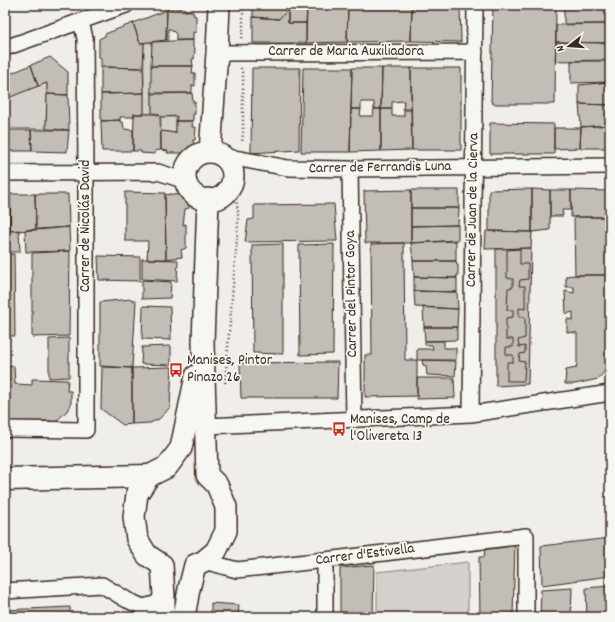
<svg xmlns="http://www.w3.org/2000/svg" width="615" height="622" font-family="Dekko,sans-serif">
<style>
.green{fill:#d4d1cc;stroke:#887e75}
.building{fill:#c2bdb7;stroke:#3b2a1e}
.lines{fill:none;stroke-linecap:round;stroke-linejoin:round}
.street-casing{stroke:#3b2a1e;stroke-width:18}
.secondary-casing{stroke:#3b2a1e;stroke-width:24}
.highway-casing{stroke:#3b2a1e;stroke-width:25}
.path{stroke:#3b2a1e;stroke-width:2.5;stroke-dasharray:1 3;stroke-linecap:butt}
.street{stroke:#f6f6f2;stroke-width:15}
.secondary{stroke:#f6f6f2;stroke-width:21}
.highway{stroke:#f6f6f2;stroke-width:22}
.labels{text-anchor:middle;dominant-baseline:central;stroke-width:3.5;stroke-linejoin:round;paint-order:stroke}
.street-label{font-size:15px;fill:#3b2a1e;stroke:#f6f6f2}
.poi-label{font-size:15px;fill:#3b2a1e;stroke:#f6f6f2;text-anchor:start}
</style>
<rect width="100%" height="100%" fill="#efeeea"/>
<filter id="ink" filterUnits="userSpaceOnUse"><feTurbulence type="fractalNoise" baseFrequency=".025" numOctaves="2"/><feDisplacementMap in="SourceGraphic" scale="8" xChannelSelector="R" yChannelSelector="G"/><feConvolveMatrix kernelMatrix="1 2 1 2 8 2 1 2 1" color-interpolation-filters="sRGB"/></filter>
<g filter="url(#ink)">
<path class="green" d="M152,42V113L144,114V43Z
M47,83L46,129L5,128V98Z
M161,117H176V133L161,131Z
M468,562V617H377V572Z"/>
<path class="building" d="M253,5H297L298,9L288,10L279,19L253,17Z
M327,5H348L347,42L306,43L307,7Z
M348,5H412L411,41L347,42Z
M412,5H460L461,42L411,41Z
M493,5H556L555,104H493V102H491Z
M564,5H610V24H564Z
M176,7L177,9L182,8L185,9L186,12L188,10L194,13L193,15L196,16V33L193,32V40H176V34L171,29H168V40H166L167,10Z
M307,7L306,23H288V10Z
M167,10L166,40L140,43L133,23Z
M288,10V23H306V43H253V17L279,19Z
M133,23L140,43H144L143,68L101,67V58L99,57V39L105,36V34Z
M610,24V43L556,42V25Z
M193,40V47L195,48L194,59H192L193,66H151L152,42Z
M556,42L610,43V60L555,61Z
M50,57L68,72V95L47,94V83L38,86L31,65Z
M571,61H610V82L571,83Z
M31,65L38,86L8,98L5,92V76Z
M151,66H193L192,73H195V86L192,85V93H151Z
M101,67L143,68L144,93L101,94Z
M252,68H300L299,150L251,153Z
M303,68H352L350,152H301Z
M352,68H382L381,109H374V102H361V109H351Z
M382,68H411V109H403L404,101L392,102V109H381Z
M411,68H461V150H412Z
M610,82V105L579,104V85Z
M144,93V114H134V117H120V120L101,121V94Z
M192,93L193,102H195V114H193V121H176L177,116L161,117L158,114L152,113V94Z
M47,94L68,95L69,130L46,129Z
M579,104L610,105V125L581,127Z
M351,109H361L360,116H373L374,109H381V151L350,152Z
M381,109H392V116H404V110H411L412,150L381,151Z
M134,114H155L160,116L161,150L155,151V154L141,153V151H133Z
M120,120V122H123L124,129L133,130V151H102L101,121Z
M176,121H193L192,127H196L195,140H193L194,149L185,150V153H167L168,151L161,150V131L176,133Z
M490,123L554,124V154H490Z
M610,125V148H580L581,127Z
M554,128H581L580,148L554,149Z
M5,130H31L32,151H5Z
M31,130H69L67,152L32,151Z
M532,189V232L489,231V190Z
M532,189L550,190V230L532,232Z
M411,190V243H365L364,191Z
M411,190H459V208H411Z
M550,190H571V210H562L563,216H550Z
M571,190L610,191V217H571Z
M125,192L165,193L166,259H147L148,241H125Z
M5,194H10V225H5Z
M10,194H35L36,230L10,231Z
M35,194H68L69,227L36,230Z
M171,194L178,195L183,196L189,205V208L185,209L183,225L186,224V248L181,250L182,257L166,259L165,195Z
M334,204L337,241L245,242L248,220L254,219V205Z
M411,208H459L458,225L411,226Z
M574,217H610V275H575Z
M5,225H10V231L19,230L20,252H5Z
M458,225V240L411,243V226Z
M69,227L70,251L26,252L25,230Z
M486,231L532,232L531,248L485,249Z
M456,241V261H413L411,243Z
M404,243L405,360H417V396L365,397V355H372L371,244Z
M283,244V354L253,353L252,245Z
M334,244L333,354L300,355L299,245Z
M531,248L528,384L496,386V249Z
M520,249V264H528V279L520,280L519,286H525V309L519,308V317H525V338L518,340L519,347L525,346V353L520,354L519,361L525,362L524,381H507V362H513V355H506V347H513V339H506V318L513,317V310H507L508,288L513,287V279L507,278V250Z
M70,251L69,336L32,337V253Z
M5,254H14L15,336H5Z
M98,256L140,257V281L99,280Z
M142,259L178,260L177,281L142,279Z
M413,261H456L457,265H458V276H456L457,278L414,277Z
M575,275H610V365L598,379L575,384H565L566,370L576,368L577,362V333L567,332V319L573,320V312L566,314L565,291L574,293V287H566V276Z
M414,277L457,278V292L414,291Z
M142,280L171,282L170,298L142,299Z
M414,291L457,292L458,309L415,307Z
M132,299L136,302L132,368L100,366V302Z
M143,306L170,307L171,340L142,339Z
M423,307L458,309L457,327H424Z
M424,327H457V340L425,341Z
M69,338V377L49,378V339Z
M425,341H444V348H456V360H417V349H433L432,345H425Z
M171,346V365L141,364L142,347Z
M422,360L456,361L455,376L427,375L426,366L423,365Z
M338,362L337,398H241L240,363Z
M14,366L15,384L32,385V379L68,380L67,391H71V402L70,407L66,412L52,425L51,421L5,422L6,367Z
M102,367L132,368V424L123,425L101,409Z
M172,367L170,407L165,413L159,419L150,423L132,424V368Z
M417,378H454L455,398L417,399Z
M610,538V576L542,585L541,546Z
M515,543L513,617H480L479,557H484L485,548Z
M374,565L373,617H340V568Z
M610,586V617H587L586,588Z
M572,588L571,617H540L541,590Z
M211,603L239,605L238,617H211Z
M70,607V617H5V610Z"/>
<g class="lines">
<defs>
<path id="street" d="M5,48L126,5
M217,53L475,52
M223,157L240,159L288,168L350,169L610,166
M350,169L354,420
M5,173L158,172L186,181
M471,414L475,5
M206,426L471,414L610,393
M5,429L86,430V172L85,38L81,22
M325,560V617
M204,561L237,570L325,560L526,536V617
M5,591L102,585L127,600L143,607L155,604L164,596"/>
<path id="secondary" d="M210,152L217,53L219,5
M185 176a24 24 0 1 1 48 0a24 24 0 1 1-48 0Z
M164,617V596L162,565L147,555L137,539L134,517L137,494L149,476L167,467L181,448L196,376
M184,617L189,589L195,565L204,561L216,551L226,531V507L217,485L207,475L203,343L208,199"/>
<path id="highway" d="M5,479L149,476"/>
</defs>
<use href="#street" class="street-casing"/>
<use href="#secondary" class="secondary-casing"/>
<use href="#highway" class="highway-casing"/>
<path class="path" d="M241,38L243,32V5
M241,68L243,75V132L242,143
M225,383L238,225V211L236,198L237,193L241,185L242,176"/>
<use href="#street" class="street"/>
<use href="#secondary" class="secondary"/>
<use href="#highway" class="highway"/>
</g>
</g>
<defs>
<symbol id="bus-bare" viewBox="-9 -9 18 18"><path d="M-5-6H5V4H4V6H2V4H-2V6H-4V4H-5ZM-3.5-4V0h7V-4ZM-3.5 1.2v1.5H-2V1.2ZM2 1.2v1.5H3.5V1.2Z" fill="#c8321e" stroke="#f6f6f2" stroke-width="2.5" paint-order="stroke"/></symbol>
</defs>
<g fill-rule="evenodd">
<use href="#bus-bare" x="166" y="360" width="20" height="20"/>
<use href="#bus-bare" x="329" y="419" width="20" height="20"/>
</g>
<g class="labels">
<g class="street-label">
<text x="346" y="52">Carrer de Maria Auxiliadora</text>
<text transform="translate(380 168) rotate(-1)">Carrer de Ferrandis Luna</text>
<text transform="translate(473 210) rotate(-89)">Carrer de Juan de la Cierva</text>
<text transform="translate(86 226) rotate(-90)">Carrer de Nicolás David</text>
<text transform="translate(352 294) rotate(-91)">Carrer del Pintor Goya</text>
<text transform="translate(365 555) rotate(-7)">Carrer d'Estivella</text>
</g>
<g class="poi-label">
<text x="187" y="361">Manises, Pintor<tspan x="187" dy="17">Pinazo 26</tspan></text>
<text x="350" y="420">Manises, Camp de<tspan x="350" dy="17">l'Olivereta 13</tspan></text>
</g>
</g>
<rect width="615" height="622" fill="none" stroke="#f6f6f2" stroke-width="20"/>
<rect x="10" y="10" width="595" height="602" fill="none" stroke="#3b2a1e" stroke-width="1.5" filter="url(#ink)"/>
<g transform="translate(569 46) rotate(253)" stroke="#f6f6f2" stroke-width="3" paint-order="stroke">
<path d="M0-3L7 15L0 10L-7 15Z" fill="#3b2a1e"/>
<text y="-6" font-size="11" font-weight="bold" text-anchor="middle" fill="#3b2a1e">N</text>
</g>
</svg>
